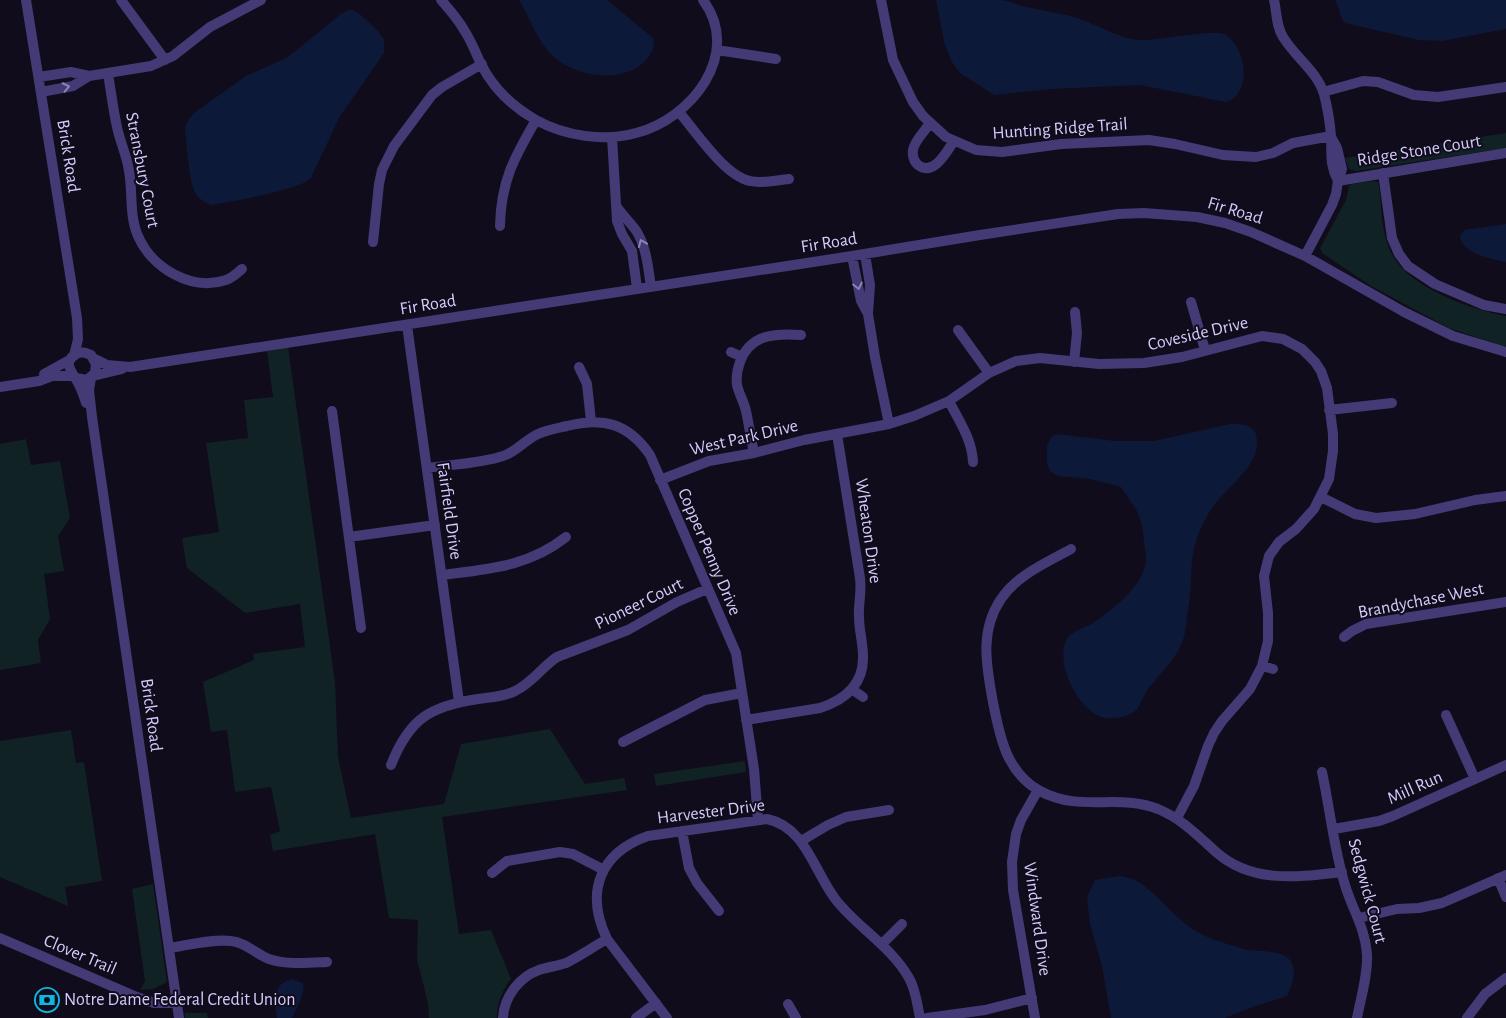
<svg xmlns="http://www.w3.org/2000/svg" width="1506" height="1018" font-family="'Alegreya Sans',sans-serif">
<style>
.green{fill:#102224}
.water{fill:#0d1938}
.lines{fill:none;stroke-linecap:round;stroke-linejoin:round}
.minor{stroke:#443a76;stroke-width:10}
.oneway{stroke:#8c82b8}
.labels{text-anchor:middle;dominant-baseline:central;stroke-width:4;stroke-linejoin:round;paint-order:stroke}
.street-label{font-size:18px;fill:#d5cafb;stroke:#100c1b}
.poi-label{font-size:18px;fill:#d5cafb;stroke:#100c1b;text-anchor:start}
</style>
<rect width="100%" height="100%" fill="#100c1b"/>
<path class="green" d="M1506,133V148L1356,171L1349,169L1345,158Z
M1374,181L1378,182C1382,199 1380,218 1385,235C1388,249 1395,262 1405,271C1430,294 1474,310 1506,316V346L1500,345L1449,328L1371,286L1322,253L1320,248L1346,200L1349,186L1352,184Z
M288,347L335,682L338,757L351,818L444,804L461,744L550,729L585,784L624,778L627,790L442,817L459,934L491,930L511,979C502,991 497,1003 497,1018H429L428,1003L417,959L418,920L389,918L375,834L273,851L270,835L280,831L271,787L235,792L227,730L211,732L203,682L254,660L253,654L305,647L300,604L245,613L187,568L182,538L219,532L206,443L248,438L244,400L273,397L267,351Z
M26,439L31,465L60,461L70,518L58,536L64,571L44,574L50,619L38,640L41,663L0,670V444Z
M71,730L76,763L84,762L102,881L65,887L68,906L0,877V741Z
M745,761L746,772L656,786L654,774Z
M153,884L167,982L153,989L140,990L145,981L132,889Z
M185,1013H207L208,1018H185Z"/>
<path class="water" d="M519,0H607L653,38C655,47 653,52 647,59C626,83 583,78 559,61C538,46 532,21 519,0Z
M936,0C957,0 979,0 1001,0C1009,1 1018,5 1026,7C1041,10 1056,13 1071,16C1094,22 1116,38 1139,40C1158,41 1215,28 1226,35C1246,48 1253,94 1226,102L1140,85L1052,89L994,95L960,73L952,62L944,42Z
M1335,0H1506V29L1442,41L1419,40L1345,23L1343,21Z
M348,10H353L361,15L379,32L384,39V53L339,118L311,178C301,190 231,201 213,205C206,204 200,200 196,194C189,184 187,145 185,130C185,123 189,119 194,113L246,76L288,57L341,14Z
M1506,224V262C1491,259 1462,254 1460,236L1464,230Z
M1230,424C1247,424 1258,425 1257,445C1256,468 1225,489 1212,508C1206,517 1200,529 1197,539C1190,556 1192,576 1190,595C1189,605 1187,615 1186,625C1185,630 1185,635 1183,640C1176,660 1158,675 1146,692C1143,697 1141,704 1137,709C1131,717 1115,719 1105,718C1080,714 1055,665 1066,641C1070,631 1085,628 1093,623C1112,610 1144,585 1146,561C1146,555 1145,548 1144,542C1143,532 1142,522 1138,513C1133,504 1126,495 1121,487L1090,479L1058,476L1050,471L1047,463V446L1052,436L1057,434L1115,441H1154Z
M1120,876C1125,877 1131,878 1135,880C1155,891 1169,911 1187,925C1201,937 1222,942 1240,948C1254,953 1281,948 1290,960C1298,971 1292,986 1287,996L1253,1007L1224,1018H1111L1102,966L1090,924L1087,897L1095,880Z
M292,979L303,983C305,995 297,1007 292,1018H277C275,1001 272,984 292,979Z"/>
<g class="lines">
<path class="minor" d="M26,0L77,318L78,339L74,356
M121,0L165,60
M441,0C449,9 458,19 464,30C471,40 475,52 481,64C493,88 513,107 536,120C565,136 604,142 636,133C691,119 743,54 703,0
M881,0L893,60L913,102L923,116L946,137L976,150L1002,152L1061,144L1149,140L1175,144L1223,155L1256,157L1273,153L1293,143L1331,136
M1274,0C1277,13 1276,26 1283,37C1295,57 1317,71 1324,94C1327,106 1330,122 1331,136C1332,153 1329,164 1338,181
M717,50L776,59
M108,74C111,91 113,109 117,127C120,142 127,156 129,171C133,192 129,216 138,236C151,267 191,292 226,280C232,278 237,273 242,269
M39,77L71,72L89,76L151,66L173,56L210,27L261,0
M41,92L73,86L89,76
M1323,92L1363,81L1378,82L1414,95L1438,97L1506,87
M679,112C696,132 725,176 750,181C763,184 776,180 789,179
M930,123C925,131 914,141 913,150C912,155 914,162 918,165C934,177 947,151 954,141
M612,137L617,221L622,234L632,251L637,288
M1383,173L1392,238L1399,254L1408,266L1435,284L1484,305L1506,309
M1338,181L1506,153
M617,207C623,216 631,223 637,232C647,249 648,268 651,287
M500,226C501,181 514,158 536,120
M373,242L379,184L382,170L394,146L432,95L442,87L482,64
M865,254L870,285L868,314L875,357L889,424
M852,256L861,301L868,314
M1305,256L1332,205L1336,194L1338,181L1342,169L1337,148L1331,137
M1191,302L1205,350
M407,325L459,702
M958,330L989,373
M731,352L742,357
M95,359L107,365L130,367L852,256L980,235L1118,214L1144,213L1197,217L1225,223L1251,232L1305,256L1404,312L1453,336L1506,352
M1074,362L1077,333L1075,312
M579,367L587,384L591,421
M44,374L71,359
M93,376L122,369
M76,378L87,380L95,373L96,364L91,355C86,353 82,351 76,354C62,362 72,372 77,381C81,388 84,396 86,403
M91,378L89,390L92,417L179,1018
M0,387L39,381L52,376H73
M949,401C959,421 972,439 973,462
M1329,410L1392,403
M332,411L361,628
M754,453C751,439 749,425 746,411C744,402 739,394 737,385C736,377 737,370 740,362C750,334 776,333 801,335
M427,468C452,464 479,464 503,456C516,452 525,440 538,434C547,430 558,428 567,426C603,417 628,423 650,455L736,653L754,769L758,820
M660,480L709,461L754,453L804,440L889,424L914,416L949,401L989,373L1016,361L1040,358L1099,364L1144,363L1182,357L1262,336L1283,339L1302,349L1315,362L1321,371L1327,388L1333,434V451L1329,479L1314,509L1296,529L1279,542L1269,556L1264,576L1268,613V641L1262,666L1250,689L1222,721L1214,733L1208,746L1194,786L1177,818
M1321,497L1355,514L1376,518L1415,514L1475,500L1506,496
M349,537L435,525
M1071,549C1046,563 1017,575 1001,599C980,630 986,663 992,697C999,733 1005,772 1040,791C1081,813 1117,793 1158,809C1182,819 1197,835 1216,852C1252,884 1298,877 1342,872
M442,575C488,569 528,567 566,537
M1344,637L1352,631L1366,624L1506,602
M1262,666L1273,669
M853,690L863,697
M1446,715L1475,779
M746,720L820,708C844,700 864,685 863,656C863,643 859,630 859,617C858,604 862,592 860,578L837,434
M623,742L705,700L742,693
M391,765C409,719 430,706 478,699C490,697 504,697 515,691C532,683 542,667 557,657L628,630L677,602L707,589
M1322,772C1330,809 1334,850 1345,885C1352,909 1365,927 1367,954C1368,975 1361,997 1357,1018
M1334,829L1379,821L1393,816L1506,765
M682,831L689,868L697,883L719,911
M801,841L828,825L846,817L889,810
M492,873L507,861L560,852L573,854L604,870
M1498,878L1506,897
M1359,918L1397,909L1419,908L1442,903L1506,875
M0,938L137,997L154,1003H177
M882,944L902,924
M169,948C189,945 211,939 231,941C245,942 256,954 269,959C287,965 308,963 327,962
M788,1004L796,1018
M503,1018C504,997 519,977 539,970C548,967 557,966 566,963C580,956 593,947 607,939
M636,1018L656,1003
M667,1018L607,939C585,893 599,853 648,836L767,819C806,827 814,872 836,900C858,928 891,946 909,978C916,990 917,1004 920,1018
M927,1018L985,1010L1032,998
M1035,1018L1013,890L1012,862L1016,834L1021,820L1038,790
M1467,1018L1485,994L1506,978"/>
</g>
<defs><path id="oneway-chevron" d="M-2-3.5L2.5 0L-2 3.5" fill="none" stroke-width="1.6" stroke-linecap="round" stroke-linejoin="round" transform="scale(1.25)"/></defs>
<g class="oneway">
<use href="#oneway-chevron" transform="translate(66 87) rotate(-12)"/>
<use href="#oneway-chevron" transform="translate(642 243) rotate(-112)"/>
<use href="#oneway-chevron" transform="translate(858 286) rotate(77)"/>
</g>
<defs>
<symbol id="bank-ring" viewBox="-11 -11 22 22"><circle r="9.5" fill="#100c1b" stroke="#10b4e0" stroke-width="1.5"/><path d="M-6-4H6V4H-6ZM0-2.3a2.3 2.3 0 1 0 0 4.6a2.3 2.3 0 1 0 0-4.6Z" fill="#10b4e0"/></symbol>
</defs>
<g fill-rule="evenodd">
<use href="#bank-ring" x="33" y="986" width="28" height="28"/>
</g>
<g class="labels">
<g class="street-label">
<text transform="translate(1060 129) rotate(-4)">Hunting Ridge Trail</text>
<text transform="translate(1419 151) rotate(-9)">Ridge Stone Court</text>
<text transform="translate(68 156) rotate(81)">Brick Road</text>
<text transform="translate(142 170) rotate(79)">Stransbury Court</text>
<text transform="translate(1235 211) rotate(17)">Fir Road</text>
<text transform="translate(829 243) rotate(-9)">Fir Road</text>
<text transform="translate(428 305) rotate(-9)">Fir Road</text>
<text transform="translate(1198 334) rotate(-13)">Coveside Drive</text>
<text transform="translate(744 438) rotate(-13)">West Park Drive</text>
<text transform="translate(449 511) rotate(82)">Fairfield Drive</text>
<text transform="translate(868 531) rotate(82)">Wheaton Drive</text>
<text transform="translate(709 552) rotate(67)">Copper Penny Drive</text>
<text transform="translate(1421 601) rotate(-11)">Brandychase West</text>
<text transform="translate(639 604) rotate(-26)">Pioneer Court</text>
<text transform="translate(151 715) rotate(82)">Brick Road</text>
<text transform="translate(1415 788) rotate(-24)">Mill Run</text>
<text transform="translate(711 812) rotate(-7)">Harvester Drive</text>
<text transform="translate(1367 891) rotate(75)">Sedgwick Court</text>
<text transform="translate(1037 919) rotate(82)">Windward Drive</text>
<text transform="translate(80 955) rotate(23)">Clover Trail</text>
</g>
<g class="poi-label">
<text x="64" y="1000">Notre Dame Federal Credit Union</text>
</g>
</g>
</svg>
